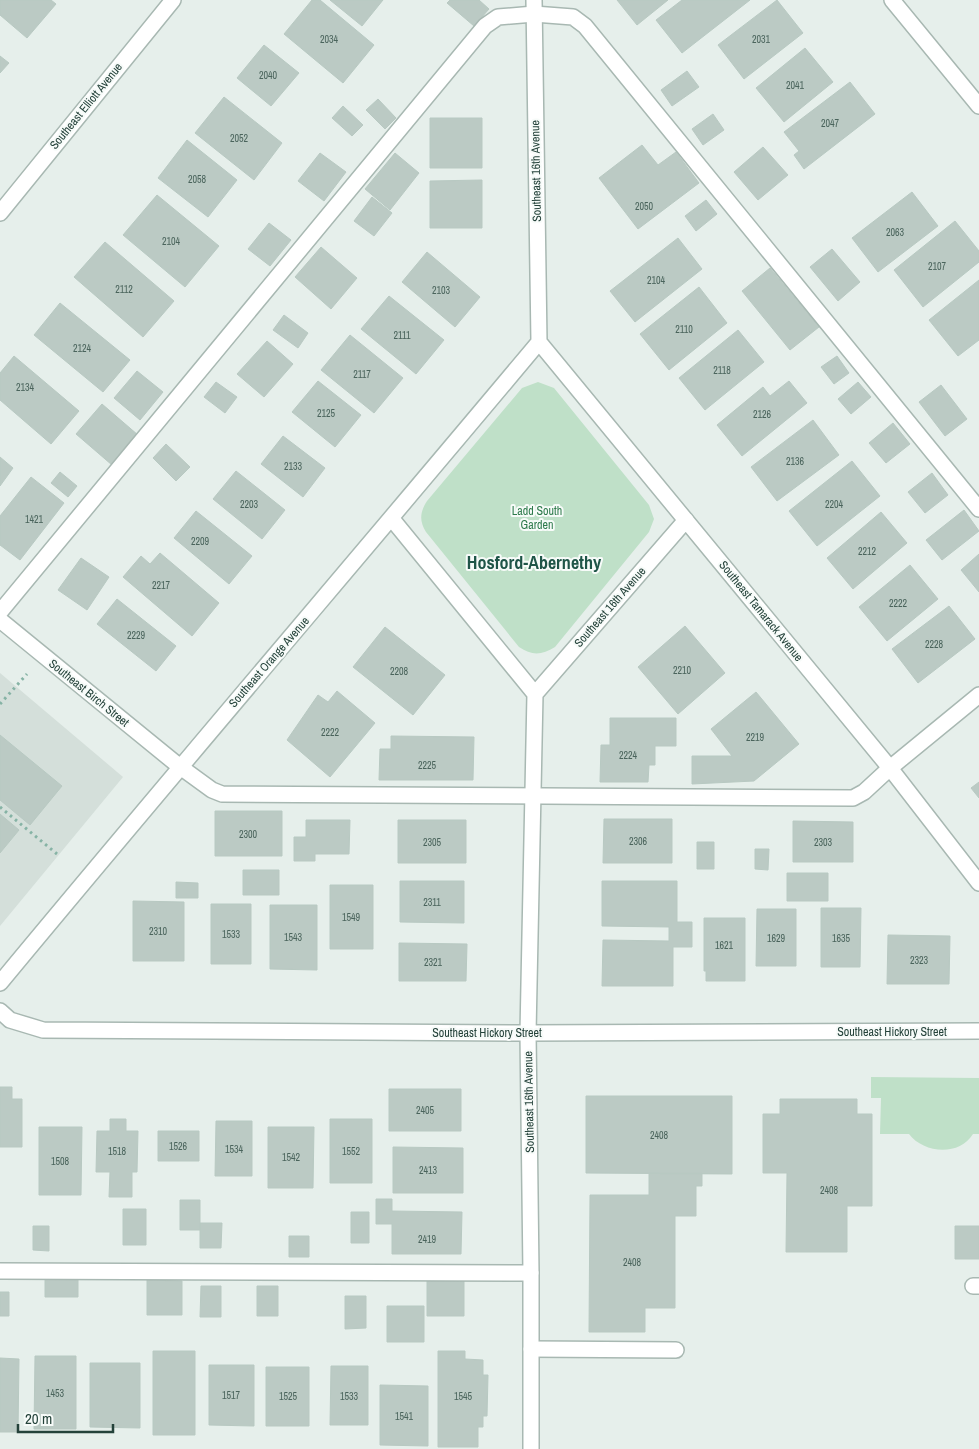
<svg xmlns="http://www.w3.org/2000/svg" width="979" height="1449" font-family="'Archivo Narrow',sans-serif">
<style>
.built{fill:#d4dfda}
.green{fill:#bfe0c8}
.building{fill:#bbcac4;stroke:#b8c9c2}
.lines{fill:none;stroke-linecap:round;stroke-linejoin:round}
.lane-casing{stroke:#a8b8b2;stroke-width:18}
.street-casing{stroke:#a8b8b2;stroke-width:18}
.path{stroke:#86b3a5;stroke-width:3;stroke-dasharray:2.5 4;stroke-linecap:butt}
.lane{stroke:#fff;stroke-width:15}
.street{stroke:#fff;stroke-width:15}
.labels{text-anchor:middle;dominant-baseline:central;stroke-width:4;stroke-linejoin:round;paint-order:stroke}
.number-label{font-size:10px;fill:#4a645c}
.street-label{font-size:12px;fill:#24423a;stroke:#f7fbf9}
.park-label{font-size:12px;fill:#2d7a4b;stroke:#f7fbf9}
.district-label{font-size:18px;font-weight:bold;fill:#1f5548;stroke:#f7fbf9}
</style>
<rect width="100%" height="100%" fill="#e6efeb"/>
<path class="built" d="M0,673L123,777L0,926Z"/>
<path class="green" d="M538,382L554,388L649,505L654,519L649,532L555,647C542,655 532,656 519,647L426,532C419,521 420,512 427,501L522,388Z
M871,1077L979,1078V1134H973C959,1157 923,1153 909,1134H880L881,1098H871Z"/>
<path class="building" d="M0,0H51L56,4L27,38L0,15Z
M312,0H320L374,45L343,83L284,34Z
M330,0H383L362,26Z
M450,0H479L489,9L474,26L447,3Z
M617,0H668L637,25Z
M682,0H750L682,53L656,20Z
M777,0L803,33L744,79L718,45Z
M264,45L299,73L271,106L237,78Z
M805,48L833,82L784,122L756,88Z
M0,56L9,63L0,73Z
M687,71L699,87L672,106L661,90Z
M850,82L875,114L804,169L794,155L799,151L784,132Z
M224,97L282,143L254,180L195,133Z
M378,99L396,118L385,129L366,110Z
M343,106L363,125L352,136L332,118Z
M713,114L724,130L703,145L692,129Z
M430,118H482V168H430Z
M187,140L237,180L208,217L158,178Z
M642,145L658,165L676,152L699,183L638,229L599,178Z
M763,147L788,175L758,200L734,172Z
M320,153L346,172L324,201L298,181Z
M395,153L419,173L390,210L365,189Z
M482,180V228H430V181Z
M912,192L938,226L878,272L852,238Z
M157,195L219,246L185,287L123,235Z
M372,197L392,213L374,236L354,221Z
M706,200L717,214L696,231L685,216Z
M955,221L979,251V262L923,307L894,270Z
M269,223L291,240L270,266L248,249Z
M678,238L702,269L635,322L610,291Z
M105,242L174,301L143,337L74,277Z
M321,247L357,278L331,309L295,277Z
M832,249L860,282L838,301L810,267Z
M427,252L480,297L455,327L402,282Z
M770,268L819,327L790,350L742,291Z
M979,280V340L958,356L929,320Z
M699,287L727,323L669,370L640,334Z
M389,296L444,340L416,374L361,329Z
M60,303L130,360L103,392L34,335Z
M284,315L308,333L298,348L273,330Z
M738,330L764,362L705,410L679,378Z
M350,335L403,378L374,413L321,370Z
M267,341L293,364L264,397L237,374Z
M14,356L79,411L51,444L0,400V373Z
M837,356L849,373L834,384L821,367Z
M137,371L163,392L140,420L114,398Z
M318,381L361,415L335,447L292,412Z
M789,381L807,403L742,456L717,425L763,387L770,396Z
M216,382L237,397L225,413L204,397Z
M858,382L871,397L851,414L838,399Z
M941,385L967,419L945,436L919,402Z
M102,404L138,435L112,465L76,434Z
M813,420L839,455L777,501L751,467Z
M893,423L910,444L886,463L869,443Z
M283,436L325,468L303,497L261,464Z
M166,444L190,467L176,481L153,458Z
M0,457L13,468L0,486Z
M852,461L880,496L817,546L789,511Z
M236,471L285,510L262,539L213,499Z
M60,472L77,486L68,497L51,483Z
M932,473L948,495L925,513L908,492Z
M31,477L64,503L20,560L0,545V516Z
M964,510L979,531L942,560L926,540Z
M196,511L252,556L229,584L174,538Z
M881,512L907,543L853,589L827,558Z
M160,553L219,603L192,636L123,577L141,556L150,564Z
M979,554V592L961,570Z
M81,558L109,577L87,610L58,590Z
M910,565L938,599L887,641L859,607Z
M117,599L176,646L156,671L97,624Z
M949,606L975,639L918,683L892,649Z
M685,626L725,673L678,714L638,667Z
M385,627L445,675L413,715L353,667Z
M337,691L375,723L330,777L287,740L318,695L328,702Z
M756,692L799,744L754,781L692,784V756H732L711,729Z
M610,718H676V746H655V765H649L648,782H600L601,745H610Z
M0,735L62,786L30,825L0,800Z
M391,736L474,737L473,780H379L380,749H391Z
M979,782V798L971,788Z
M215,811H282V856H215Z
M0,814L19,830L0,853Z
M604,819H672V863H603Z
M306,820H350L349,854H315V861H294V837H306Z
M398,820H466V863H398Z
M793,821L853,822V862H793Z
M697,842H714V869H697Z
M755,849H769L768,870L755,869Z
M243,870H279V895H243Z
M787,873H828V901H787Z
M400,881H464V923L400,922Z
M602,881H677V922H692V947H673V986H602L603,940L669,941V927L602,926Z
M176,882L198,883V898H176Z
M330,885H373V949H330Z
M133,901L184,902V961H133Z
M211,904H251V964H211Z
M270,905H317V970L270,969Z
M821,908H861L860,967H821Z
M757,909H796V966H756Z
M704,918H745V981H706V971H704Z
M888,935L950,936L949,984H887Z
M399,943L467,944L466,981H399Z
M0,1087H12V1099H22V1147H0Z
M389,1089H461V1131H389Z
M586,1096H732V1174L586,1173Z
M780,1099H857V1114H872V1206H847V1252H786L787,1173H763V1114H780Z
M110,1119H126V1131H138L137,1172H132V1197H109L110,1172H96L97,1131H110Z
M330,1119H372V1183H330Z
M216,1121H252V1176H215Z
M39,1127H82L81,1195H39Z
M268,1127H314L313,1188H268Z
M158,1131H199V1161H158Z
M393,1147L463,1148V1193H393Z
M649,1173H702V1186H696V1216H675V1308H645V1332H589L590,1195H649Z
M376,1199H392V1211L462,1212L461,1254H392V1224H376Z
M180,1200H200V1230H180Z
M123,1209H146V1245H123Z
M351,1212H369V1243H351Z
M200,1223H222L221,1248H200Z
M33,1226H49V1251L33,1250Z
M955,1226H979V1259H955Z
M289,1236H309V1257H289Z
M45,1276H78V1297H45Z
M427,1277H464V1316H427Z
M147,1280L182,1281V1315H147Z
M201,1286H221V1317H200Z
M257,1286H278V1316H257Z
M0,1292H9V1316H0Z
M345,1296H366V1328L345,1329Z
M387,1306H424V1342H387Z
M153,1351H195V1435H153Z
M438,1351H465V1359L483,1360V1375H488L487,1416H483V1427H478V1447H438Z
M35,1356H76V1429H34Z
M0,1358L19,1359L18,1432H0Z
M90,1363H140V1428L90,1427Z
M209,1365H254V1426L209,1425Z
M331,1366H368V1425H330Z
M266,1367H309V1426H266Z
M380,1385L428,1386V1446L380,1445Z"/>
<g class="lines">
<defs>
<path id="lane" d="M0,612L485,26L498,17L534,14L573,17L585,26L979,509
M179,766L212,790L222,794L853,798L864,792L890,768
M0,1271L531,1273
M973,1286H979
M531,1349L676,1350"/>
<path id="street" d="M534,0L539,342
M892,0L979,106
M0,213L173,0
M539,342L890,768L979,883
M392,519L535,694L686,520
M0,620L179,766
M890,768L979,695
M0,983C178,768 360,556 539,342
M0,1011L10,1020L43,1030L528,1033L979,1031
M531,1449V1273L528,1033L535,694"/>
</defs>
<use href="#lane" class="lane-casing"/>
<use href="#street" class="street-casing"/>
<path class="path" d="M0,704L27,674
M0,807L57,854"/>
<use href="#lane" class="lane"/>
<use href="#street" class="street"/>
</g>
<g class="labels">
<g class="number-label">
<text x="329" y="39">2034</text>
<text x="761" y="39">2031</text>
<text x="268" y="75">2040</text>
<text x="795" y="85">2041</text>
<text x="830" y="123">2047</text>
<text x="239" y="138">2052</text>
<text x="197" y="179">2058</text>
<text x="644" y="206">2050</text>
<text x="895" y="232">2063</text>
<text x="171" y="241">2104</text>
<text x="937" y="266">2107</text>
<text x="656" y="280">2104</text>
<text x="124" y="289">2112</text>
<text x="441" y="290">2103</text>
<text x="684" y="329">2110</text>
<text x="402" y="335">2111</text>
<text x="82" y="348">2124</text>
<text x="722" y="370">2118</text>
<text x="362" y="374">2117</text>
<text x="25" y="387">2134</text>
<text x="326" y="413">2125</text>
<text x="762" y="414">2126</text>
<text x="795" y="461">2136</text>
<text x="293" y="466">2133</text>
<text x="249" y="504">2203</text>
<text x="834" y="504">2204</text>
<text x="34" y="519">1421</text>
<text x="200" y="541">2209</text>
<text x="867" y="551">2212</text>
<text x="161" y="585">2217</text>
<text x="898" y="603">2222</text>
<text x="136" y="635">2229</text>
<text x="934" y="644">2228</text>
<text x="682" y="670">2210</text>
<text x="399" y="671">2208</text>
<text x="330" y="732">2222</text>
<text x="755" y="737">2219</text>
<text x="628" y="755">2224</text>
<text x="427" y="765">2225</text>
<text x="248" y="834">2300</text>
<text x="638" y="841">2306</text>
<text x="432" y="842">2305</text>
<text x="823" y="842">2303</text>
<text x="432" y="902">2311</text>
<text x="351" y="917">1549</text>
<text x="158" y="931">2310</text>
<text x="231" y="934">1533</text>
<text x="293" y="937">1543</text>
<text x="776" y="938">1629</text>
<text x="841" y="938">1635</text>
<text x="724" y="945">1621</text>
<text x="919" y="960">2323</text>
<text x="433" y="962">2321</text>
<text x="425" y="1110">2405</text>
<text x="659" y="1135">2408</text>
<text x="178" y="1146">1526</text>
<text x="234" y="1149">1534</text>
<text x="117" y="1151">1518</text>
<text x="351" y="1151">1552</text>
<text x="291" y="1157">1542</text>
<text x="60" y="1161">1508</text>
<text x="428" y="1170">2413</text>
<text x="829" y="1190">2408</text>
<text x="427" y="1239">2419</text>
<text x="632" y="1262">2408</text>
<text x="55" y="1393">1453</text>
<text x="231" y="1395">1517</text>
<text x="288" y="1396">1525</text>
<text x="349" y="1396">1533</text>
<text x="463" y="1396">1545</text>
<text x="404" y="1416">1541</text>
</g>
<g class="street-label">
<text transform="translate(86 106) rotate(-51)">Southeast Elliott Avenue</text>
<text transform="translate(536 171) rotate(-91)">Southeast 16th Avenue</text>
<text transform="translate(610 607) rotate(-49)">Southeast 16th Avenue</text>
<text transform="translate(761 611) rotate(51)">Southeast Tamarack Avenue</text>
<text transform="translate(269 662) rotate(-49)">Southeast Orange Avenue</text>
<text transform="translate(89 693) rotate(39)">Southeast Birch Street</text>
<text x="892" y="1032">Southeast Hickory Street</text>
<text x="487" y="1033">Southeast Hickory Street</text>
<text transform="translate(529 1102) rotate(-91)">Southeast 16th Avenue</text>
</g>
<g class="park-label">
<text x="537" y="511">Ladd South<tspan x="537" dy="14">Garden</tspan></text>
</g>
<g class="district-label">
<text x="534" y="562">Hosford-Abernethy</text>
</g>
</g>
<path d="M18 1424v8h95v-8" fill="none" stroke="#24423a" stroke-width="2.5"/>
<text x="25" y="1424" font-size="15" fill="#24423a" stroke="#f7fbf9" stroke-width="4" paint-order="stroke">20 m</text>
</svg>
